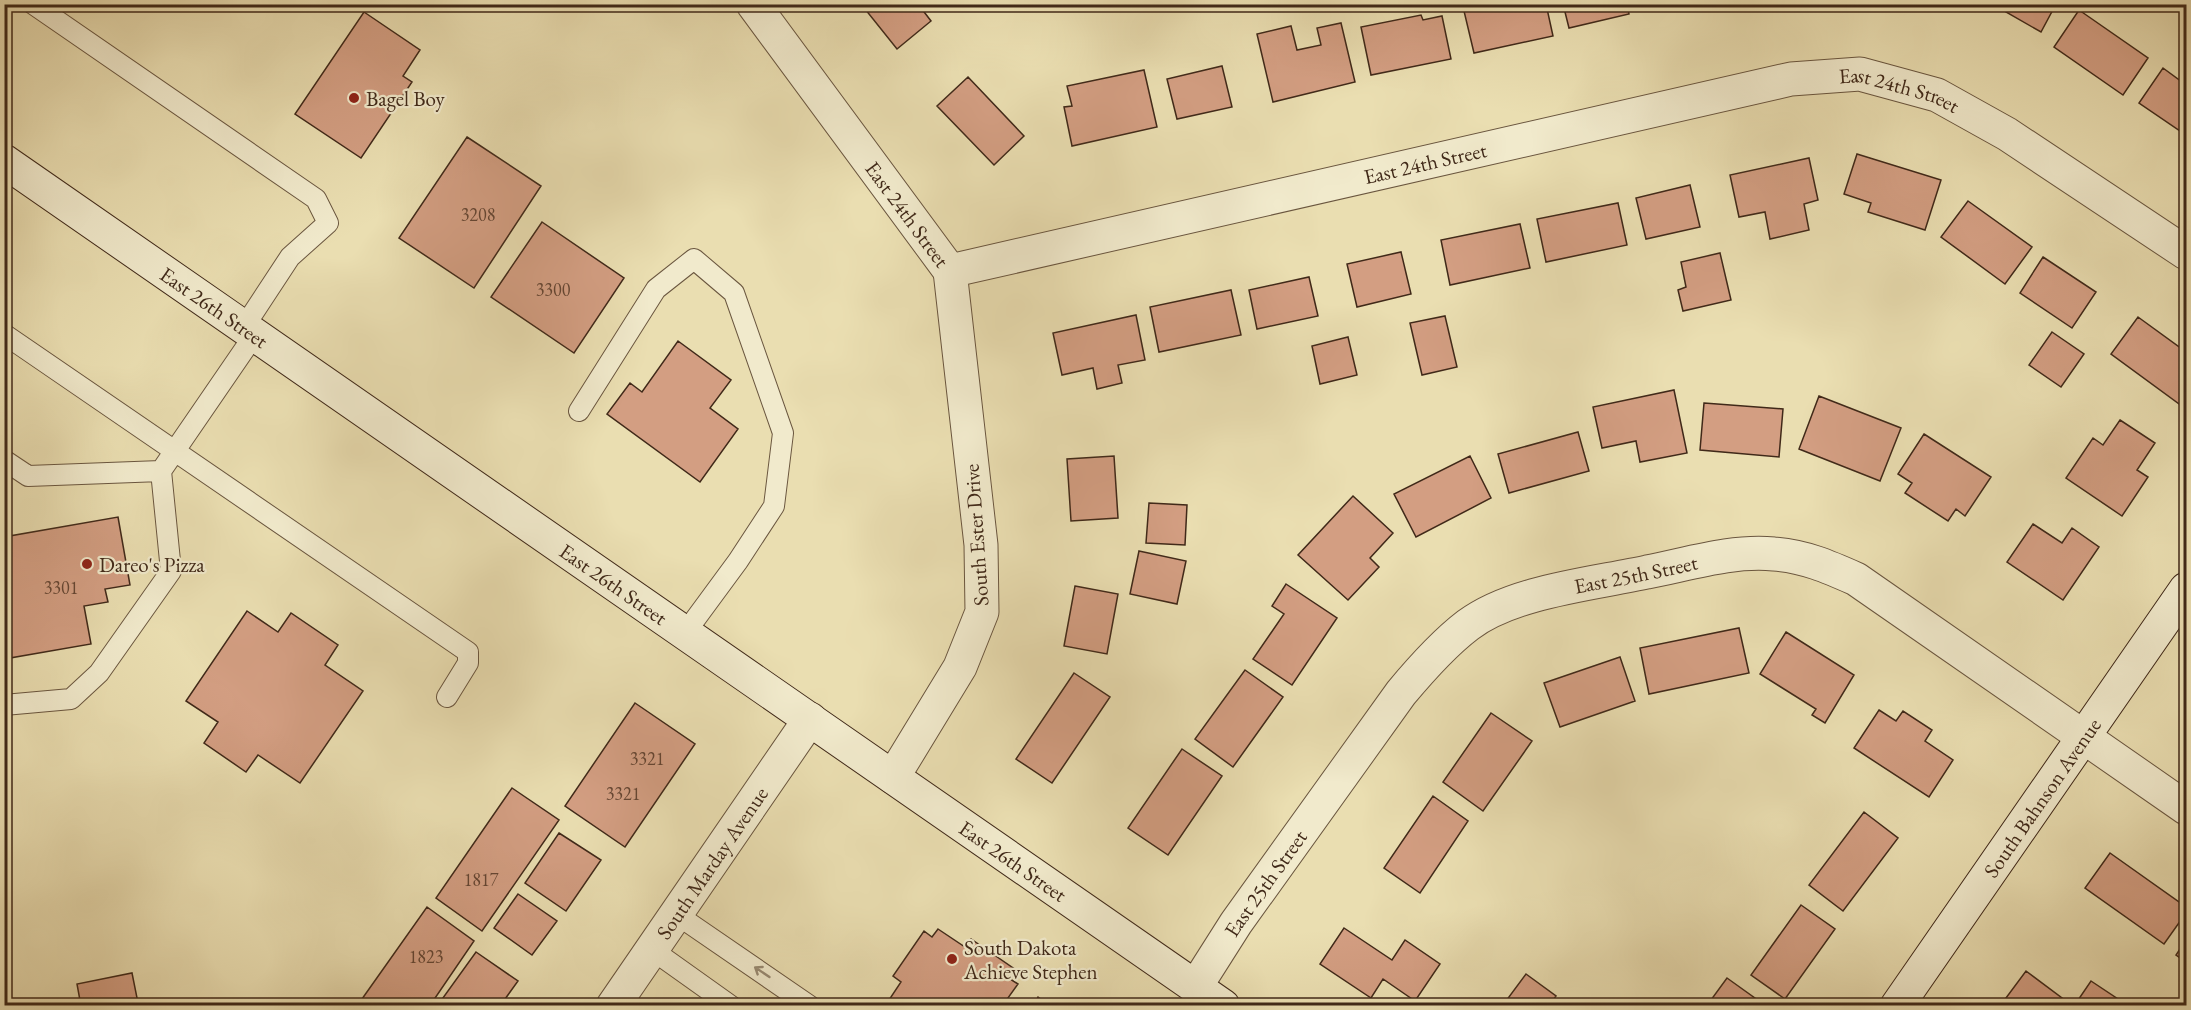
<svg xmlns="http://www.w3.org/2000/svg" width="2191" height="1010" font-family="'EB Garamond',serif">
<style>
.building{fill:#d39e82;stroke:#402919;stroke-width:1.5}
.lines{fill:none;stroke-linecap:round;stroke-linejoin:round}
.lane-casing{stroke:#6a563f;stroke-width:22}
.street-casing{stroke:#6a563f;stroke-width:35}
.secondary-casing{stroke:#402919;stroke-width:35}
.lane{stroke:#f1eacc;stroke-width:20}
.street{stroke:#f1eacc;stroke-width:33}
.secondary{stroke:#f1eacc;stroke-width:33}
.oneway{stroke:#988a72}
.poi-dot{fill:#8f2418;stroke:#f1eacc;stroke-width:2}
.labels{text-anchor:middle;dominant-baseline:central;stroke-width:4.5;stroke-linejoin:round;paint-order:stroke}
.number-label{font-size:18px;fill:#654633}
.street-label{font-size:21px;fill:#402919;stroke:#f1eacc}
.poi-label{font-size:21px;fill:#402919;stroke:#f1eacc;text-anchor:start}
</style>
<rect width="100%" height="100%" fill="#eadeb1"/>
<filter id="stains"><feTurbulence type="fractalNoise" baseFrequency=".00333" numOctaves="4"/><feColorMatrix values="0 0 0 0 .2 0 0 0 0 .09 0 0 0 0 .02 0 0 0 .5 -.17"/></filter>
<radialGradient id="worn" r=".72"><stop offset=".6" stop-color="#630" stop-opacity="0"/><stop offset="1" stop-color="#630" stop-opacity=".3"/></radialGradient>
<path class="building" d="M861,4H918L931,21L897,49Z
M1487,4H1546L1553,36L1474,53L1464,11Z
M1563,4H1627L1629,14L1569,28Z
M1992,4H2056L2041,32Z
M2079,10L2148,58L2123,95L2054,47Z
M364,12L420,50L403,76L412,82L361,158L295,114Z
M1421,15L1423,20L1442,16L1451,59L1371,75L1361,27Z
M1341,23L1355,82L1273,102L1257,34L1291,26L1297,50L1321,45L1317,28Z
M1222,66L1232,107L1177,119L1167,79Z
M2163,68L2186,85V135L2139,103Z
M1144,70L1157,127L1072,146L1064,107L1072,106L1067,86Z
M968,77L1024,136L994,165L937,106Z
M467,137L541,186L474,288L399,238Z
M1857,154L1941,180L1925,230L1868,212L1871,203L1844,194Z
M1809,158L1818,200L1804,204L1809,230L1770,239L1765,212L1739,217L1730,175Z
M1690,185L1700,227L1646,239L1636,198Z
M1968,201L2032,247L2005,284L1941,237Z
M1618,203L1627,245L1546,262L1537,219Z
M542,222L624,278L574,353L491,297Z
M1520,224L1530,268L1450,285L1441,240Z
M1401,252L1411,294L1357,307L1347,264Z
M1720,253L1731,300L1683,311L1678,290L1686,287L1681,262Z
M2043,257L2096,292L2072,328L2020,293Z
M1309,277L1318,316L1257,329L1249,290Z
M1231,290L1241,335L1159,352L1150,307Z
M1136,315L1145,360L1118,365L1122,383L1097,389L1093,368L1062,375L1053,333Z
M1445,316L1457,367L1422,375L1410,323Z
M2138,317L2186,352V409L2111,354Z
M2052,332L2084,354L2061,387L2029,365Z
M1348,337L1357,375L1320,384L1312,346Z
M678,341L731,380L710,408L738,429L700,482L607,414L630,383L642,392Z
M1674,390L1687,453L1640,462L1636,441L1602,448L1593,407Z
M1819,396L1901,428L1880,481L1799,449Z
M1704,403L1783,409L1779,457L1700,450Z
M2120,420L2155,443L2137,470L2148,477L2122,516L2066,478L2093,438L2103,445Z
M1578,432L1589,471L1509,493L1498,454Z
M1924,434L1991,477L1965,516L1956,509L1948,521L1905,493L1912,483L1898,474Z
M1114,456L1118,518L1071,521L1067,459Z
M1470,456L1491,498L1416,537L1394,494Z
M1353,496L1393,533L1370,558L1379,567L1348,600L1298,555Z
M1149,503L1187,505L1185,545L1146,543Z
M118,517L130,585L105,589L108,602L84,606L91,644L4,659V537Z
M2033,524L2062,543L2072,528L2099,547L2063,600L2007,562Z
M1139,551L1186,561L1177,604L1130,594Z
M1286,584L1337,618L1292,685L1253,659L1284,614L1272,606Z
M1075,586L1118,594L1107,654L1064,646Z
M247,611L278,632L291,613L338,645L325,665L363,691L300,783L258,755L246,772L204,743L218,722L186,701Z
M1739,628L1749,673L1649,694L1640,648Z
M1786,632L1854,675L1825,723L1812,715L1816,709L1760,674Z
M1620,657L1635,701L1560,727L1544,683Z
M1245,670L1283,697L1233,767L1195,739Z
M1074,673L1110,697L1052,783L1016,759Z
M635,703L695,744L625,847L565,806Z
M1879,710L1896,721L1903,711L1932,730L1925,741L1953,760L1929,797L1854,748Z
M1491,713L1532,741L1483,811L1443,782Z
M1182,749L1222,776L1168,855L1128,828Z
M512,788L559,820L482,931L436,898Z
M1433,796L1468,821L1420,893L1384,868Z
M1864,812L1898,838L1843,911L1809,885Z
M559,833L601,860L566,911L525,883Z
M2110,853L2186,907V913L2164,944L2085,888Z
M518,894L557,921L532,955L494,928Z
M1801,905L1835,929L1785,999L1751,975Z
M427,907L474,941L431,1004L357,1006Z
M1344,928L1392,960L1405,940L1440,964L1415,1001L1383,979L1371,998L1320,964Z
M938,929L965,947L971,939L1016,970L1010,979L1018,984L1005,1002L1010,1006H885L901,982L893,976L924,931L932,937Z
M2186,940V962L2176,955Z
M476,952L518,981L500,1006H446L440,1002Z
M2026,971L2062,998L2057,1006H2000Z
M132,973L138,1003L150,1001L151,1006H81L77,984Z
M1526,974L1556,996L1549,1006L1503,1005Z
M1727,978L1766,1006L1708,1004Z
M2091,981L2124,1003L2122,1006H2074Z
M1038,997L1050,1006H1033Z"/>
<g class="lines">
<defs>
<path id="lane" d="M33,4L316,199L328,223L290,257L244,327
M4,334L468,652V663L447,697
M579,411L656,289L694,259L734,293L783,433L774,506L738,561L685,633
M4,460L28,476L161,471
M4,705L71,699L99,673L171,571L161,471L255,334
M676,914L810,1006
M651,949L731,1006"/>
<g id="street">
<path id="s1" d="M753,4L950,271L1791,79L1860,74L1937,95L2007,134L2186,253"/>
<path d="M893,777L960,667L982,612L981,545L950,271"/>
<path id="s2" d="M1196,986L1236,923L1401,693C1421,669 1443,644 1468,625C1514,591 1592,584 1647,572C1689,564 1731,550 1774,554C1804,556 1829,567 1856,579L2186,808"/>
<path id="s3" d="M613,1006L810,719"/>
</g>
<g id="secondary">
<path id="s4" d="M4,161L1223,1006"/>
<path id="s5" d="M1897,1006L2186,589"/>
</g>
</defs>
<use href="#lane" class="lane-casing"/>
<use href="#street" class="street-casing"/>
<use href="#secondary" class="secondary-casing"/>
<use href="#lane" class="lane"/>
<use href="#street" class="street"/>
<use href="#secondary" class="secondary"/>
</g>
<defs><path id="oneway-shaft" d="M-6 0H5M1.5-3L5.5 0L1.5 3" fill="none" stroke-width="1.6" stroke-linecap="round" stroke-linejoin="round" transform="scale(1.5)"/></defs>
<use class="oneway" href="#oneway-shaft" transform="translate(762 972) rotate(-146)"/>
<g class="poi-dot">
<circle cx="354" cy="98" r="6"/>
<circle cx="87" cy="564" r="6"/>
<circle cx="952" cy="959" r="6"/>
</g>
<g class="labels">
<g class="number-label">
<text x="478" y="214">3208</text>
<text x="553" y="289">3300</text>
<text x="61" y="587">3301</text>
<text x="647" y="758">3321</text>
<text x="623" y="793">3321</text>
<text x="481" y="879">1817</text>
<text x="426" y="956">1823</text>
</g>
<g class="street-label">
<text stroke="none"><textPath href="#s1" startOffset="1305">East 24th Street</textPath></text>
<text stroke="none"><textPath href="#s1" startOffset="819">East 24th Street</textPath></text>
<text stroke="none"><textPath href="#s1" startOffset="261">East 24th Street</textPath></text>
<text stroke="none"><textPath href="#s4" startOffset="256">East 26th Street</textPath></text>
<text transform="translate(976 535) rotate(-94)">South Ester Drive</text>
<text stroke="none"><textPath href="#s2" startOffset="630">East 25th Street</textPath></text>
<text stroke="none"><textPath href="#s4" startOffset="742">East 26th Street</textPath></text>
<text stroke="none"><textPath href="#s5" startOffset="254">South Bahnson Avenue</textPath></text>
<text stroke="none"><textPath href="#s4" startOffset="1228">East 26th Street</textPath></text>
<text stroke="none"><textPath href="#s3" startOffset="174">South Marday Avenue</textPath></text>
<text stroke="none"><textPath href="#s2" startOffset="124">East 25th Street</textPath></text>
</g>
<g class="poi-label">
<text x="366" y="98">Bagel Boy</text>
<text x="99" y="564">Dareo's Pizza</text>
<text x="964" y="947">South Dakota<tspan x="964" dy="24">Achieve Stephen</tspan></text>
</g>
</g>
<rect width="2191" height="1010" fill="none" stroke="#eadeb1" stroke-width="24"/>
<rect x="6" y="6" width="2179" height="998" fill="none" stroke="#402919" stroke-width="3"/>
<rect x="12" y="12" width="2167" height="986" fill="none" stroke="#402919" stroke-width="1.5"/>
<rect width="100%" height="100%" filter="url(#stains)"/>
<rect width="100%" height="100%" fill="url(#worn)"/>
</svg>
